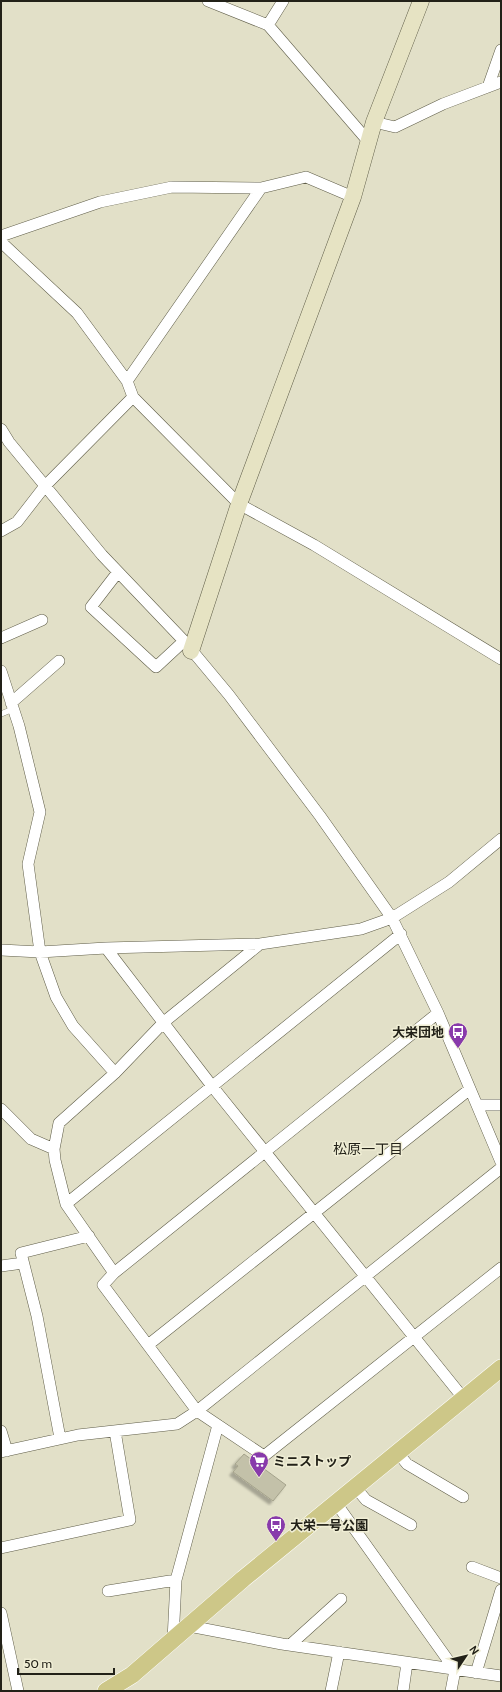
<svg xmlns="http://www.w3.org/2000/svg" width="502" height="1692" font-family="Cabin,'Noto Sans JP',sans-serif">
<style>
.building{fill:#c3c1a9;stroke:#a5a38c;filter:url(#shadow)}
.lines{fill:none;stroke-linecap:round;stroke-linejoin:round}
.lane-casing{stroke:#5f5d48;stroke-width:6}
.street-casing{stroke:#5f5d48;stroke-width:12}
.secondary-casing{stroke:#5f5d48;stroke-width:17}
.primary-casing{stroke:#fff;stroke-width:18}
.lane{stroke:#fff;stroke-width:5.5}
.street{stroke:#fff;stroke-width:11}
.secondary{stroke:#e6e3c3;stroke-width:16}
.primary{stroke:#cdc788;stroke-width:17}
.labels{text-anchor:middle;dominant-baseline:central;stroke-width:3;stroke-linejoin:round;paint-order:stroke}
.poi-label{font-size:13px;font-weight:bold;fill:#222118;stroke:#f0eed5;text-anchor:start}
.neighbourhood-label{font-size:14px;fill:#222118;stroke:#f0eed5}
</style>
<defs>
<filter id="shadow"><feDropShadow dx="-3.5" dy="3.5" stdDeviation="1" flood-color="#0004"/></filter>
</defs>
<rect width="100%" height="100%" fill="#e2e0c8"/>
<path class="building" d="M244,1454L286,1485L273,1501L233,1472L238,1466L235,1464Z"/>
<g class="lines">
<defs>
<path id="lane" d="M1,714L13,709"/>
<path id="street" d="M208,1L268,25L368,141
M268,25L283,1
M488,87L501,50
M374,122L395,127L443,104L501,82
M1,236L100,202L172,187L261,188L306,177L353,197
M1,242L77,313L127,381L133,397L239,504L314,545L501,659
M127,381L261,188
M1,429L9,442L102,555L184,641L229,695L320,816L392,918L438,1013L501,1162
M1,531L17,522L45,486L133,397
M118,572L91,607L156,667L184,641
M1,638L42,620
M1,671L19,726L40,812L28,864L40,952L56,997L73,1026L115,1073
M11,703L59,661
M260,944L164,1022L115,1073L59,1123L54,1149L55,1160L66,1204L114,1273L103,1285L197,1411L264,1456L501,1268
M106,948L212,1086L464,1399
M1,950L40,952L106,948L260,944L361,929L392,918L449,882L501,839
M477,1105H501
M1,1109L31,1139L54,1149
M66,1204L401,934
M1,1266L23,1263
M114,1273L438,1013
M148,1345L470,1089
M1,1431L7,1451
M60,1438L37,1316L21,1253L89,1236
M1,1452L78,1435L177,1424L197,1411L501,1168
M398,1453L407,1464L463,1497
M356,1488L366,1500L411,1525
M336,1503L455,1670L451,1691
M1,1548L130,1520L115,1431
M472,1567L501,1578
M108,1591L176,1580
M1,1613L18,1691
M189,1626L282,1644L501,1676
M173,1640L176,1580L218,1425
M290,1645L341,1599
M476,1673L501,1590
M331,1691L339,1652
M403,1691L407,1663"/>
<path id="secondary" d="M191,651L239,504L353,197L374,122L421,1"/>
<path id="primary" d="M106,1691L132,1675L243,1579L501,1368"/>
</defs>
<use href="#lane" class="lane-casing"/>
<use href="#street" class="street-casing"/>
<use href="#secondary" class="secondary-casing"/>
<use href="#primary" class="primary-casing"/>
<use href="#lane" class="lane"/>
<use href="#street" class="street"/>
<use href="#secondary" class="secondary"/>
<use href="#primary" class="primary"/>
</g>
<defs>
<symbol id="bus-pin" viewBox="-11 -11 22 30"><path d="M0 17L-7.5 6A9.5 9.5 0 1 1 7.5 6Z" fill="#883aab" stroke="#f0eed5"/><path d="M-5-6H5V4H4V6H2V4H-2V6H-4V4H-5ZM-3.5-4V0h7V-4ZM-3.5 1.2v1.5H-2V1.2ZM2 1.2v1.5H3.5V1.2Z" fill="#fff"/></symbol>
<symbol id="supermarket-pin" viewBox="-11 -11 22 30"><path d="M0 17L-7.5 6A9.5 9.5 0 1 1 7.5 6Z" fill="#883aab" stroke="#f0eed5"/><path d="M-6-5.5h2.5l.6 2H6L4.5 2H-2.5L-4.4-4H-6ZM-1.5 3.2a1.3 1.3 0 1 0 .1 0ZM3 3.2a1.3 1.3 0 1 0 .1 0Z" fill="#fff"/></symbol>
</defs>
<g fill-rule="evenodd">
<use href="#bus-pin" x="447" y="1021" width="22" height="30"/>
<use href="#supermarket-pin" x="248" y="1450" width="22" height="30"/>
<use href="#bus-pin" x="265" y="1514" width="22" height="30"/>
</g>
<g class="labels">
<g class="poi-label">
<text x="444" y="1032" text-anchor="end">大栄団地</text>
<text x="273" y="1461">ミニストップ</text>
<text x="290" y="1525">大栄一号公園</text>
</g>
<g class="neighbourhood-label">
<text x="368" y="1149">松原一丁目</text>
</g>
</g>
<rect width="502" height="1692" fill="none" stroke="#222118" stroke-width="4"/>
<g transform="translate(466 1656) rotate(55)" stroke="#f0eed5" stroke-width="3" paint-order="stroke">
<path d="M0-3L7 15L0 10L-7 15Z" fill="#222118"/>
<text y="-6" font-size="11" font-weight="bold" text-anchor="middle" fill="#222118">N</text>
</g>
<path d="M18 1668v6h96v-6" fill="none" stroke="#222118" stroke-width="2"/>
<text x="24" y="1668" font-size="12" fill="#222118" stroke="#f0eed5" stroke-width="3" paint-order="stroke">50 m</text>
</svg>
